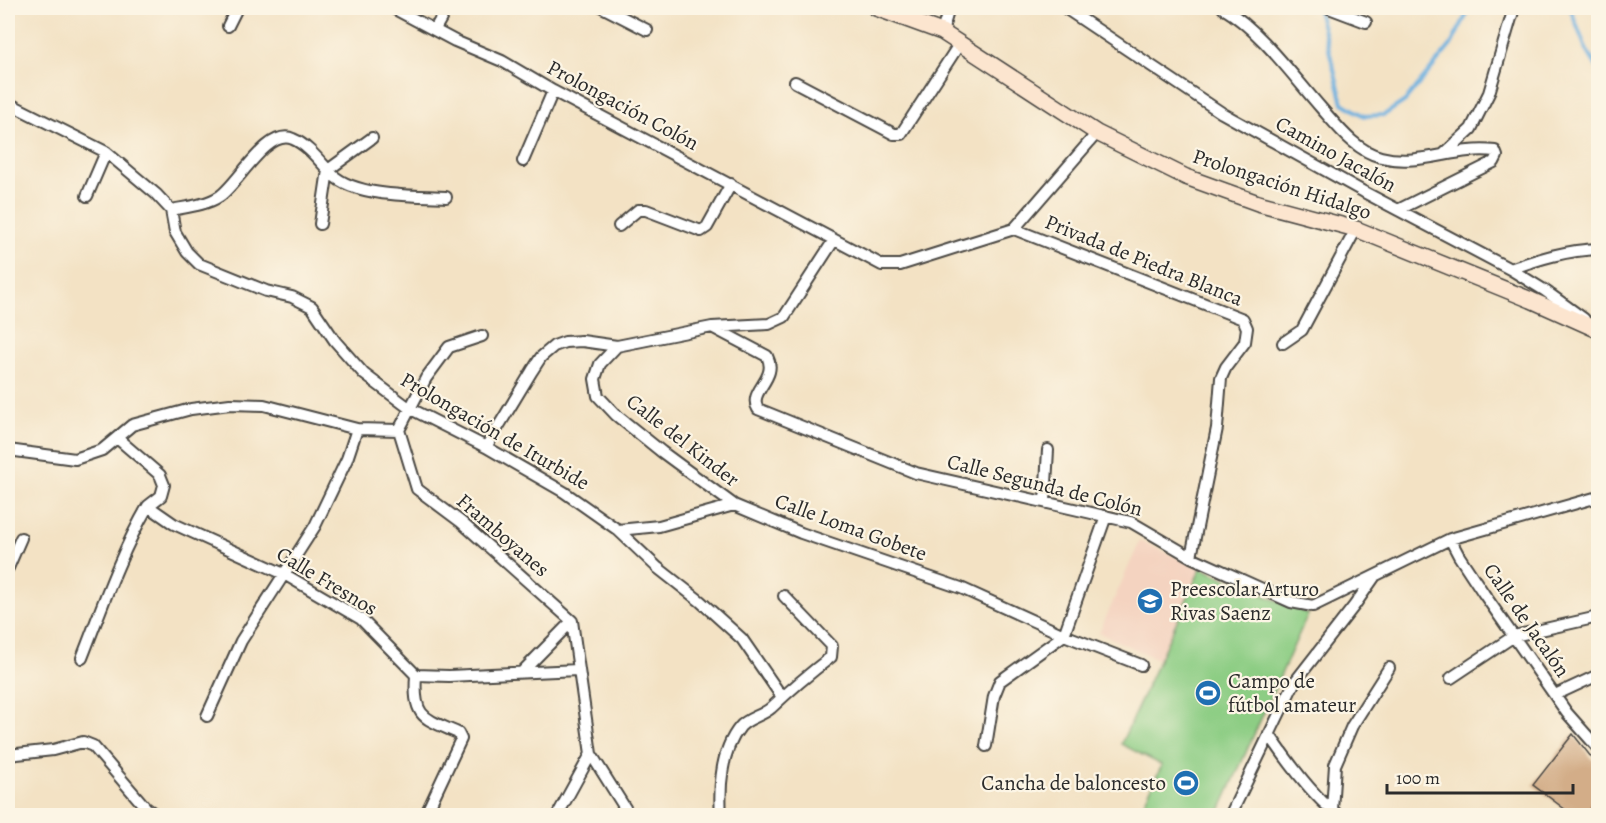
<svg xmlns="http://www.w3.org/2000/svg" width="1606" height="823" font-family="Alegreya,serif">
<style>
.built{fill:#f4d3c0}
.green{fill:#8dcd84;stroke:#5c7c58;stroke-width:1.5}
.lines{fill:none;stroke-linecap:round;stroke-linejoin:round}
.stream{stroke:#67adde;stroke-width:4}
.building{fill:#d3ad88}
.street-casing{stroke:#494642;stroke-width:14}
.secondary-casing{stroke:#494642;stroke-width:18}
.street{stroke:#fff;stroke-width:10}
.secondary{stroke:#fce5cf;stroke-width:15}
.labels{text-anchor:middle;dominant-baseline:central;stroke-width:4.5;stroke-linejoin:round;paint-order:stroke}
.street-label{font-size:21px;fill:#2b2b2b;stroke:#fcf5e5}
.poi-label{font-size:21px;fill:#2b2b2b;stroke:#fcf5e5;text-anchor:start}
</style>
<rect width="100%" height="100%" fill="#fcf5e5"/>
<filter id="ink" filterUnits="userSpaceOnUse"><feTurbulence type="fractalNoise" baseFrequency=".0167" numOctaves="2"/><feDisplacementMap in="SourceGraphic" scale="12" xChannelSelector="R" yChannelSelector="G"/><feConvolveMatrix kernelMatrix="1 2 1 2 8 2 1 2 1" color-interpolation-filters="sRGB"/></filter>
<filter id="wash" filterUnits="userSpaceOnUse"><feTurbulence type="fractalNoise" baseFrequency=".008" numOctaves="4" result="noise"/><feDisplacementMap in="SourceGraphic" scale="24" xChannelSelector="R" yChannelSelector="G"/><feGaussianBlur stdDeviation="1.35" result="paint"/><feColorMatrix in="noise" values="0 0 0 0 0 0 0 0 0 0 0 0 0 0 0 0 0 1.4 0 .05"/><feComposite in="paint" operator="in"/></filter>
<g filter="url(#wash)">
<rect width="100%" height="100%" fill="#f3e2c4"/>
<path class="built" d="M1140,541L1201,568L1159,660L1099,633Z"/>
<path class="green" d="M1201,568L1308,614L1218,815H1163L1144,803L1162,765L1121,744Z"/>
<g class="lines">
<path class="stream" d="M1317,8C1327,39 1334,71 1343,103L1364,116L1384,115L1405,101L1451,45L1470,8
M1570,8L1586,49L1598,69"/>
</g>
<g id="blocks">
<path class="building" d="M1573,734L1599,767V796L1584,816H1574L1533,785Z"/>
</g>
</g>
<g filter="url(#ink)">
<use href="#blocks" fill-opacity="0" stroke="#494642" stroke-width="1.5"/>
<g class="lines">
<defs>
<path id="street" d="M393,8L455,41L502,61L553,91L882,265H900L1014,229L1097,133
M604,8L647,30
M1065,8L1222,113L1364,192L1510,269L1544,290L1584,319
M1223,8C1261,31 1292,75 1322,109C1338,127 1356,151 1381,157C1420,167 1456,146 1495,151L1497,156L1494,162L1398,210
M1329,8L1366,22
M228,26L237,8
M435,29L447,8
M942,32L949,8
M795,82L894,134H901L960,43
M8,103L106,152L156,194L171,210L175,232L187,252L199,264L266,291L292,297L312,307L335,341L364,374L409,408L486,447L564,492L618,530L658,568L700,601L742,639L782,697
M1443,155L1471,129L1489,93L1514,8
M523,161L553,91
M328,170C349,198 414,195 446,197
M87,196L106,152
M171,210C186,207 207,205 220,196C238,184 268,127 293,139C307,145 318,159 328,170L372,138
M320,224L328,170
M619,226L638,210H646L701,231L707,227L731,184
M1014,229L1243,319L1247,328L1245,342L1226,367L1221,378L1217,428L1191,557
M1510,269C1539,259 1567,250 1598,249
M712,327L767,356C779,379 747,391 758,409L916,473L1131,522L1191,557L1291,602L1313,606L1450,539L1598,497
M1283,343L1302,330L1356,229
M617,346L600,364L595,379L598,396L616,415L662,452L734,505
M399,430L417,489L461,522L572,621L591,754L630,816
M399,430L426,378L449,347L482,336
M117,438L160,475L164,485L161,496L148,506L174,524L284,574L361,619L416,675L449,676L578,670
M486,447L532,371L541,357L554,346L565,342L582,341L617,346L712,327L769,324L784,317L834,240
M8,450L75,459L102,450L132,425L191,409L230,404L264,405L357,429L399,430
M1045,501L1048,450
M618,530L659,526L734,505L801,533L961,588L1064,635L1141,665
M1450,539L1459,556L1484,594L1567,713L1598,748
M8,568L21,538
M1064,635L1106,516
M82,658C102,607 120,554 148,506
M522,672L572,621
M416,675C413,718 423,718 458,733L461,739L425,816
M1451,678L1514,636L1598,617
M1555,695L1598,675
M207,716L241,641L315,526L347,459L357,429
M1269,734C1286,759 1315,800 1340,816
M986,746L994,696L1000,681L1064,635
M8,755L53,750L83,742L93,746L146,808L157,816
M1332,810L1335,765L1352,726L1389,668
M557,816L591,754
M721,816C719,788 721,750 740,727C747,718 762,716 771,708C790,690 810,673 831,657L832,646L784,596
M1230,816L1294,683L1354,606L1375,576"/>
<path id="secondary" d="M876,8L942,32L1097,133L1186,177L1258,203L1356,229L1531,300L1598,330"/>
</defs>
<use href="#street" class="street-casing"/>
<use href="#secondary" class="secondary-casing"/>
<use href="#street" class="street"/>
<use href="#secondary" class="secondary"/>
</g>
</g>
<defs>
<symbol id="school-disc" viewBox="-11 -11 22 22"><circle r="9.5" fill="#1f6fb2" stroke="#fcf5e5"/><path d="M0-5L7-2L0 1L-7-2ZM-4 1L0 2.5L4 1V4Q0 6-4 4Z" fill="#fff"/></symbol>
<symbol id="stadium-disc" viewBox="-11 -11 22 22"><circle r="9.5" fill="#1f6fb2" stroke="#fcf5e5"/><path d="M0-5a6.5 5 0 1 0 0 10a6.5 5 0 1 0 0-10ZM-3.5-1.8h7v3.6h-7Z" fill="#fff"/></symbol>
</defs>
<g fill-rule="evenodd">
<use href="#school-disc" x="1135" y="586" width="30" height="30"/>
<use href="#stadium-disc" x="1193" y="678" width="30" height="30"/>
<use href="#stadium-disc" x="1171" y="768" width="30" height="30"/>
</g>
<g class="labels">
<g class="street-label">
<text transform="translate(623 105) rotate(28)">Prolongación Colón</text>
<text transform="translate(1336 154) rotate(29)">Camino Jacalón</text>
<text transform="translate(1282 184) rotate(18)">Prolongación Hidalgo</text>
<text transform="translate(1144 260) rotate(22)">Privada de Piedra Blanca</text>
<text transform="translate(495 431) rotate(30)">Prolongación de Iturbide</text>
<text transform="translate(683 440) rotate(38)">Calle del Kinder</text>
<text transform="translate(1045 485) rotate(14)">Calle Segunda de Colón</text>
<text transform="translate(851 527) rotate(20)">Calle Loma Gobete</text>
<text transform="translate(503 535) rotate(41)">Framboyanes</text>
<text transform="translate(327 581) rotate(31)">Calle Fresnos</text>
<text transform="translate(1527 620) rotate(55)">Calle de Jacalón</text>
</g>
<g class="poi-label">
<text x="1170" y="589">Preescolar Arturo<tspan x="1170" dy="24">Rivas Saenz</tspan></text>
<text x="1228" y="681">Campo de<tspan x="1228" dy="24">fútbol amateur</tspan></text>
<text x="1166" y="783" text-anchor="end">Cancha de baloncesto</text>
</g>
</g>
<rect width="1606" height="823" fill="none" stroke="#fcf5e5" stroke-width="30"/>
<path d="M1387 784v9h186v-9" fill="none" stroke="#2b2b2b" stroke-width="3"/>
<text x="1396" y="784" font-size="18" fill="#2b2b2b" stroke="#fcf5e5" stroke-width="4.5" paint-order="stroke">100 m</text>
</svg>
